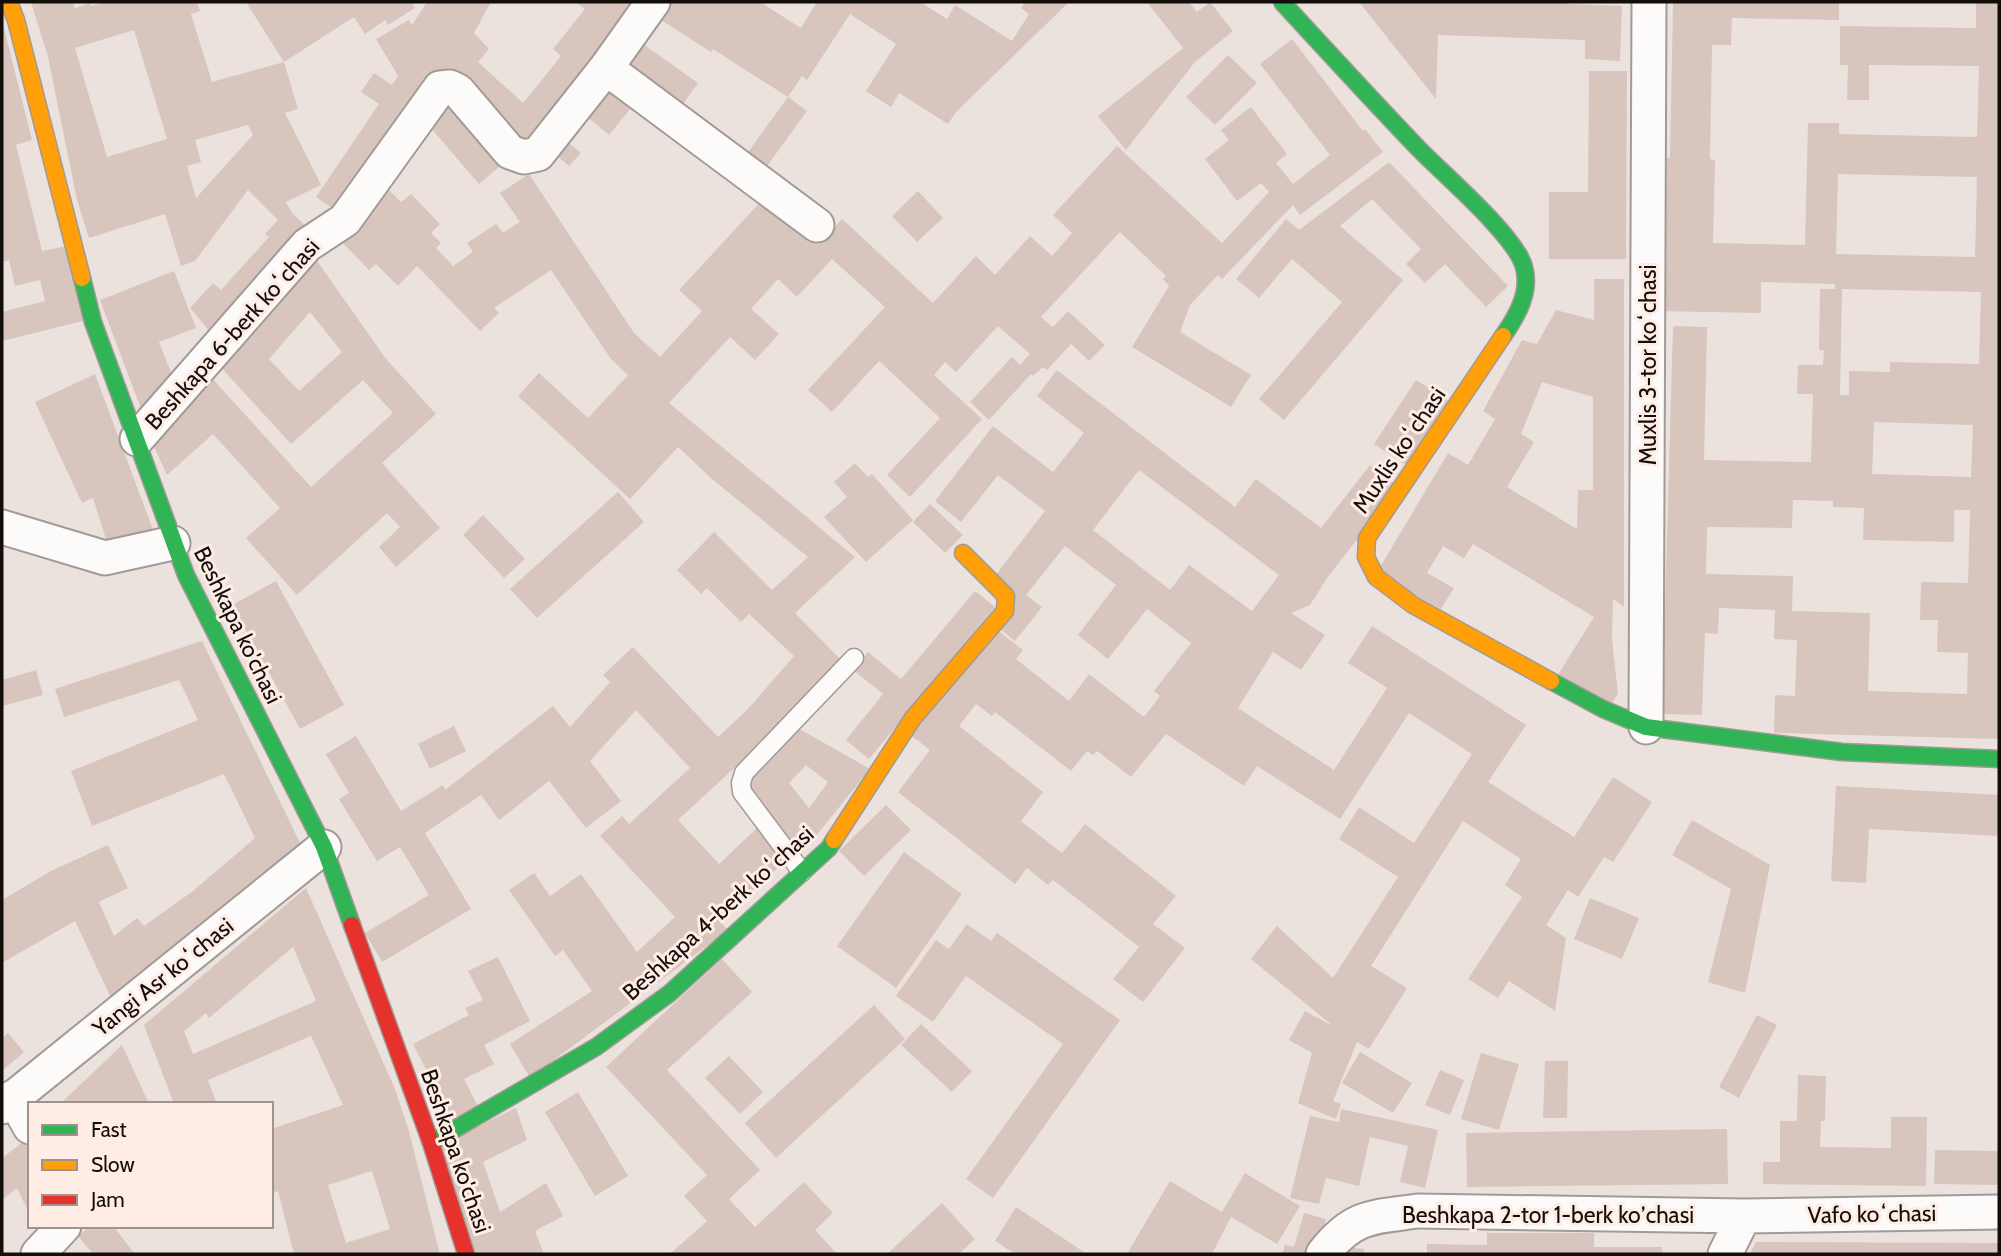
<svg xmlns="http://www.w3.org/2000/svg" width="2001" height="1256" font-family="Cabin,sans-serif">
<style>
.building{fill:#d8c5be;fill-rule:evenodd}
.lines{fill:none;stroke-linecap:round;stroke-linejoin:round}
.lane-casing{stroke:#a19a97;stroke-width:21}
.street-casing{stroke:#a19a97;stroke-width:37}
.fast-casing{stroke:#a19a97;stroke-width:19}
.slow-casing{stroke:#a19a97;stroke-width:19}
.jam-casing{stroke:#a19a97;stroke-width:19}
.lane{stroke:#fcfbfa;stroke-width:18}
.street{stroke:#fcfbfa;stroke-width:33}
.fast{stroke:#30b455;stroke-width:16}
.slow{stroke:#ff9f0a;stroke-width:16}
.jam{stroke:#e5322d;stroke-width:16}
.labels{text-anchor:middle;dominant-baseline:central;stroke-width:6;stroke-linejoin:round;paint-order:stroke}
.street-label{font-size:23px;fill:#140e0b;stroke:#feece5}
</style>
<rect width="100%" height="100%" fill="#ebe2de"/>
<path class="building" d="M31,2H73L75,8L90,3L91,6L104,2H197L200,11L191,14L212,82L284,62L246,2H411L415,8L388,25L385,20L365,34L354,17L284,62L298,109L285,113L321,185L286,202L292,213L310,230L215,338L190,308L213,283L221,290L269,237L265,234L278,220L248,190L195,261L181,266L165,214L89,238L77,200L48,57ZM134,30L167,139L107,157L75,48ZM248,125L253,135L196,198L187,166L201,162L195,140Z
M427,2H491L474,33L489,49L478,62L523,103L561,56L553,49L585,9L576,2H643L525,150L446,72L341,214L316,197L379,104L361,92L374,73L392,85L398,76L376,39L409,20L412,25Z
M661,2H760L801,28L817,2H920L947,19L955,5L1012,41L1029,14L1021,8L1025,2H1069L956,112L948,124L899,93L891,107L866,91L896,44L850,14L807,80L802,76L788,97L713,49L711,52L653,15Z
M1147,2H1189L1197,12L1210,2L1233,31L1195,62L1126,150L1098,116L1183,48Z
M1359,2H1567V4L1622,6L1620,61L1585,59V40L1438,35L1436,99Z
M1673,2H1839V20L1732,18L1731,45H1712L1710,159L1715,160L1713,243L1805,245L1808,123H1839V134L1977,137L1979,66L1869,65V100H1847L1848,65H1840V26L1976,28V2H1999V739L1774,733L1775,695L1795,696L1797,640L1774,639L1775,610L1719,608L1718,634L1705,633L1702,715L1662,714L1673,326L1707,327L1704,460L1811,462L1813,394H1797L1798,365H1823L1824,350H1819L1820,289H1835V284L1761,282V313L1657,311L1661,158H1670ZM1838,174L1977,177L1975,257L1836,254ZM1842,289L1981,292L1979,364L1890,362V372L1849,371V395H1840ZM1874,422L1973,425L1971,477L1872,474ZM1793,500L1833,501V507L1864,508L1863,540L1954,542V510H1970L1968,583L1921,582L1920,620H1938L1937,652L1968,653L1967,694L1868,691L1870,613L1792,611L1793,576L1706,574L1707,527L1792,528Z
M2,20L32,140L16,145L42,251L67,246L86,320L2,341V312L45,301L40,280L15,286L9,260L2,262Z
M1292,39L1363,131L1365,129L1383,152L1300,215L1293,205L1222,279L1218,275L1190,305L1180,332L1251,375L1231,407L1132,347L1169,286L1163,279L1166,276L1120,232L1041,317L1053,327L1068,311L1105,345L1089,361L1071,344L1047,370L1043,367L1033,376L1031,374L989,420L970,402L1012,357L1020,365L1030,354L998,326L956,372L945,362L934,375L982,419L910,497L887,475L940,418L879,361L832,412L808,390L885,307L832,259L797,297L778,279L751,309L779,334L755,360L730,337L669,403L855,557L795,613L842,661L770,735L678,820L719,864L757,828L786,860L720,922L728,930L530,1078L510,1044L592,991L563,950L555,956L509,890L534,873L550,896L581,874L637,952L675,917L600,836L622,816L629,824L690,768L636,710L590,761L621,801L586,828L549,781L499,820L481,795L425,833L471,909L382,962L365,933L429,895L400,847L377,861L339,799L349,793L326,754L356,736L401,811L443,785L445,790L553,706L570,727L610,682L603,675L633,647L718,737L747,710L794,656L749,614L741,622L707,588L701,594L677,570L714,532L772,590L808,557L712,479L678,447L630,499L518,396L539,373L588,418L628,375L611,359L551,270L494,308L499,313L480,331L417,266L398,286L376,264L369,270L338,238L389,190L401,202L411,194L440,224L431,233L441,243L436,248L453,266L473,252L467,243L496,224L503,233L520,222L500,193L529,174L634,333L660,357L702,311L679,290L765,197L818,245L842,219L933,303L976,256L995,275L1030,236L1052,256L1072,233L1053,215L1117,146L1222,243L1269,192L1261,183L1237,201L1205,159L1229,140L1221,130L1251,107L1287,154L1276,163L1293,184L1330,155L1260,64Z
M643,44L698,83L678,111L623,73Z
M1228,55L1257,83L1215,125L1186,97Z
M1589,71H1627L1626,259H1549V192H1588Z
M606,79L635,103L609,135L580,111Z
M453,95L507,160L479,184L424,120Z
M788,97L807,111L762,173L743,159Z
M566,141L581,153L569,166L555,154Z
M1389,162L1508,286L1486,307L1445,264L1425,283L1406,264L1421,249L1372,199L1340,226L1403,280L1284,420L1259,399L1342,302L1292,259L1259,298L1236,279L1286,219L1299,230Z
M918,191L943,218L917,242L892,216Z
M310,251L386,359L436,414L382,463L440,528L396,567L379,547L400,527L387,513L297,595L246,538L280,508L213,434L167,475L150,438L209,375L311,487L393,413L363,380L291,444L217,363ZM310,312L342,352L299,391L269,359Z
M174,271L196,328L159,342L176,385L143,414L100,300Z
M1594,279H1624V607L1613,599L1612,639L1618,694L1611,704L1556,678L1594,617L1473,544L1464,558L1443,546L1427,573L1454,588L1441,609L1376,574L1448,453L1468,465L1495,419L1483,411L1522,340L1537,344L1556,310L1594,320ZM1542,382L1593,397V490H1578L1577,529L1507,487L1534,442L1521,434Z
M1057,370L1235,507L1256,479L1321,528L1370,465L1398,487L1327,578L1310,605L1291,613L1325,635L1301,670L1273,652L1238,708L1334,770L1387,688L1348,663L1372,626L1526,725L1488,782L1574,837L1613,777L1652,802L1613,862L1604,857L1578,897L1568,890L1546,925L1566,938L1555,1011L1509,981L1498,998L1468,979L1522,897L1505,885L1521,859L1463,821L1371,966L1407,988L1369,1049L1357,1042L1333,1101L1341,1104L1336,1119L1298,1103L1312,1053L1289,1040L1305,1011L1333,1026L1251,959L1277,926L1333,978L1398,877L1339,839L1359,807L1414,843L1472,754L1409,713L1340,819L1257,766L1244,786L1166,734L1131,777L1097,751L1093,755L1087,751L1071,771L995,712L992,716L976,704L959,726L1043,792L1021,821L1062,853L1085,824L1176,896L1153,924L1185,948L1143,1002L1113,979L1139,947L1053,880L1048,885L1027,868L1015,884L898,792L930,750L909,734L997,630L1023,650L1016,659L1069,701L1089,674L1144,717L1160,696L1154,691L1191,643L1147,609L1108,659L1078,635L1116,585L1065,546L1026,595L1042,607L1015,641L1000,629L994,577L1045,511L998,475L961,522L935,501L993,426L1053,472L1084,433L1037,396ZM1139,470L1279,575L1252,611L1189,565L1170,590L1093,530Z
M95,374L156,538L110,552L93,498L82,503L35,402Z
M1416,380L1451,402L1409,467L1374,444Z
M855,463L868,477L872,474L913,520L866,562L824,517L847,497L834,482Z
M618,492L644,522L537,618L510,589Z
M930,504L963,535L945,553L913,522Z
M483,515L525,559L504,578L463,535Z
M276,581L344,705L300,729L232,605Z
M975,591L995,607L869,759L846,740L883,694L853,670L868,652L901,679Z
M202,641L302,847L111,998L75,921L2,963V900L51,871L108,845L128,888L99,902L114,936L137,918L144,926L193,891L255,838L224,774L92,826L71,771L198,720L179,680L64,717L55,689Z
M36,670L43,695L2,706V680Z
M454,726L466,751L430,769L418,744Z
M796,727L870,769L799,857L746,780ZM806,765L828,782L809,808L789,783Z
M1836,786L1999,795V836L1869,829L1866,883L1831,881Z
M886,805L911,830L864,876L839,851Z
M1692,820L1770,865L1745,993L1708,982L1731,889L1672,855Z
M904,852L962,894L896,988L837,946Z
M306,888L395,1089L408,1128L440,1254H294L278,1191L271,1193V1129L343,1105L311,1036L208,1080L217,1104H174L144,1025ZM293,947L316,1001L193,1054L184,1031L206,1013L209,1018ZM372,1171L390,1229L346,1243L328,1185Z
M1590,898L1639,918L1622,959L1574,939Z
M967,924L991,941L997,933L1120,1020L993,1198L966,1179L1063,1044L966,976L933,1022L896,996L936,940L949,949Z
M498,957L530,1021L484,1045L494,1064L464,1079L478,1107L452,1120L413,1044L469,1015L465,1008L483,1000L468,971Z
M722,959L752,992L667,1070L760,1170L729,1199L755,1227L804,1182L833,1213L815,1230L837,1254H670L707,1221L684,1196L707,1175L606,1067Z
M874,1005L905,1039L776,1158L745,1123Z
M1757,1015L1777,1025L1739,1098L1719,1087Z
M921,1024L972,1071L952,1092L901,1045Z
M8,1033L24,1052L2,1071V1038Z
M122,1045L149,1104H60Z
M1360,1052L1412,1083L1393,1113L1342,1083Z
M1481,1053L1519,1064L1499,1130L1461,1119Z
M729,1056L763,1092L740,1114L705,1078Z
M1545,1061H1568L1567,1118H1543Z
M1440,1070L1464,1080L1450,1115L1425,1105Z
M1798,1075L1826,1076L1825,1121H1821L1820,1147L1891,1148V1117H1927L1926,1186L1763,1184V1162H1780V1121H1797Z
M578,1092L628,1176L595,1196L545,1112Z
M516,1108L527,1140L483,1162L500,1212L546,1183L563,1216L535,1231L544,1254H474L441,1144Z
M1341,1109L1438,1130L1425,1188L1400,1182L1408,1146L1370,1137L1359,1186L1326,1178L1319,1204L1290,1198L1310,1116L1339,1122Z
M1727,1129L1728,1184L1467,1187L1466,1133Z
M30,1137V1215L17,1188L2,1200V1158Z
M1935,1150L1999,1151V1185L1934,1184Z
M1245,1173L1300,1206L1277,1244L1231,1217L1212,1254H1127L1170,1181L1222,1212Z
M942,1203L975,1239L959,1254H887Z
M1016,1207L1087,1254H1015L995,1241Z
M1304,1213L1326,1219L1316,1254H1282L1285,1245L1294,1247Z
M90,1226H113L135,1254H93L78,1236Z
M1487,1233H1594V1247H1662V1254H1427V1244L1487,1245Z
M1756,1242L1999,1243V1254H1750Z
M1342,1247L1364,1249V1254H1341Z"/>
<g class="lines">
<defs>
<path id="lane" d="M802,872L742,792L741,783L744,773L854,658"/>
<path id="street" d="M653,2L606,68L817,225
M137,439L307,245L345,220L440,88L450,87L458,91L510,152L524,157L538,154L606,68
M2,527L105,558L173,543
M1646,727L1649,2
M13,1097L30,1127
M2,1107L324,847
M38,1254L64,1226
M1323,1254C1353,1215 1373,1217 1418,1211L1744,1216L1999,1212
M1725,1254L1744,1216"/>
<path id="fast" d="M1282,2C1327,51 1372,100 1418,148C1443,174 1516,236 1524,267C1531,292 1517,316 1503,336
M82,278L93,322L186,575L324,847L352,925
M1551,681L1603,709L1646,727L1842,752L1999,759
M431,1143L596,1047L670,993L829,848L834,840"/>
<path id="slow" d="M9,2L16,20L82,278
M1503,336L1367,538L1366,557L1376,577L1413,605L1551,681
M834,840L913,718L1005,611L1006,596L963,553"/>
<path id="jam" d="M352,925L431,1143L466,1254"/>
</defs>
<use href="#lane" class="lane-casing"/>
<use href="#street" class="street-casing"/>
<use href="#fast" class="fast-casing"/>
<use href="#slow" class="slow-casing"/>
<use href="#jam" class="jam-casing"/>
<use href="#lane" class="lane"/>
<use href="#street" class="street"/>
<use href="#fast" class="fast"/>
<use href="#slow" class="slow"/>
<use href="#jam" class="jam"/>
</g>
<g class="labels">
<g class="street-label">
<text transform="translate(232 334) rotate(-48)">Beshkapa 6-berk koʻchasi</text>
<text transform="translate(1648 365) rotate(-90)">Muxlis 3-tor koʻchasi</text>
<text transform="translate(1399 450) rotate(-56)">Muxlis koʻchasi</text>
<text transform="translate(238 625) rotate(64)">Beshkapa ko'chasi</text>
<text transform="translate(718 913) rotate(-42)">Beshkapa 4-berk koʻchasi</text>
<text transform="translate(163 977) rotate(-39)">Yangi Asr koʻchasi</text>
<text transform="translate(456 1151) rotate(71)">Beshkapa ko'chasi</text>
<text transform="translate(1872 1214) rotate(-1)">Vafo koʻchasi</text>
<text x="1548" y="1215">Beshkapa 2-tor 1-berk koʼchasi</text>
</g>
</g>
<rect width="2001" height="1256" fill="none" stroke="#140e0b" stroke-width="7"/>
<rect x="28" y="1102" width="245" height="126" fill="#feece5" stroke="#a0938e" stroke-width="2"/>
<rect x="42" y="1125" width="35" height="10" fill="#30b455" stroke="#a0938e" stroke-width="2"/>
<text x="91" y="1137" font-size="21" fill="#140e0b">Fast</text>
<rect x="42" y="1160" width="35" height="10" fill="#ff9f0a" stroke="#a0938e" stroke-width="2"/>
<text x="91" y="1172" font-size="21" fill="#140e0b">Slow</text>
<rect x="42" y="1195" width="35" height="10" fill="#e5322d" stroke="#a0938e" stroke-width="2"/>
<text x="91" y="1207" font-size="21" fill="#140e0b">Jam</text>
</svg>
